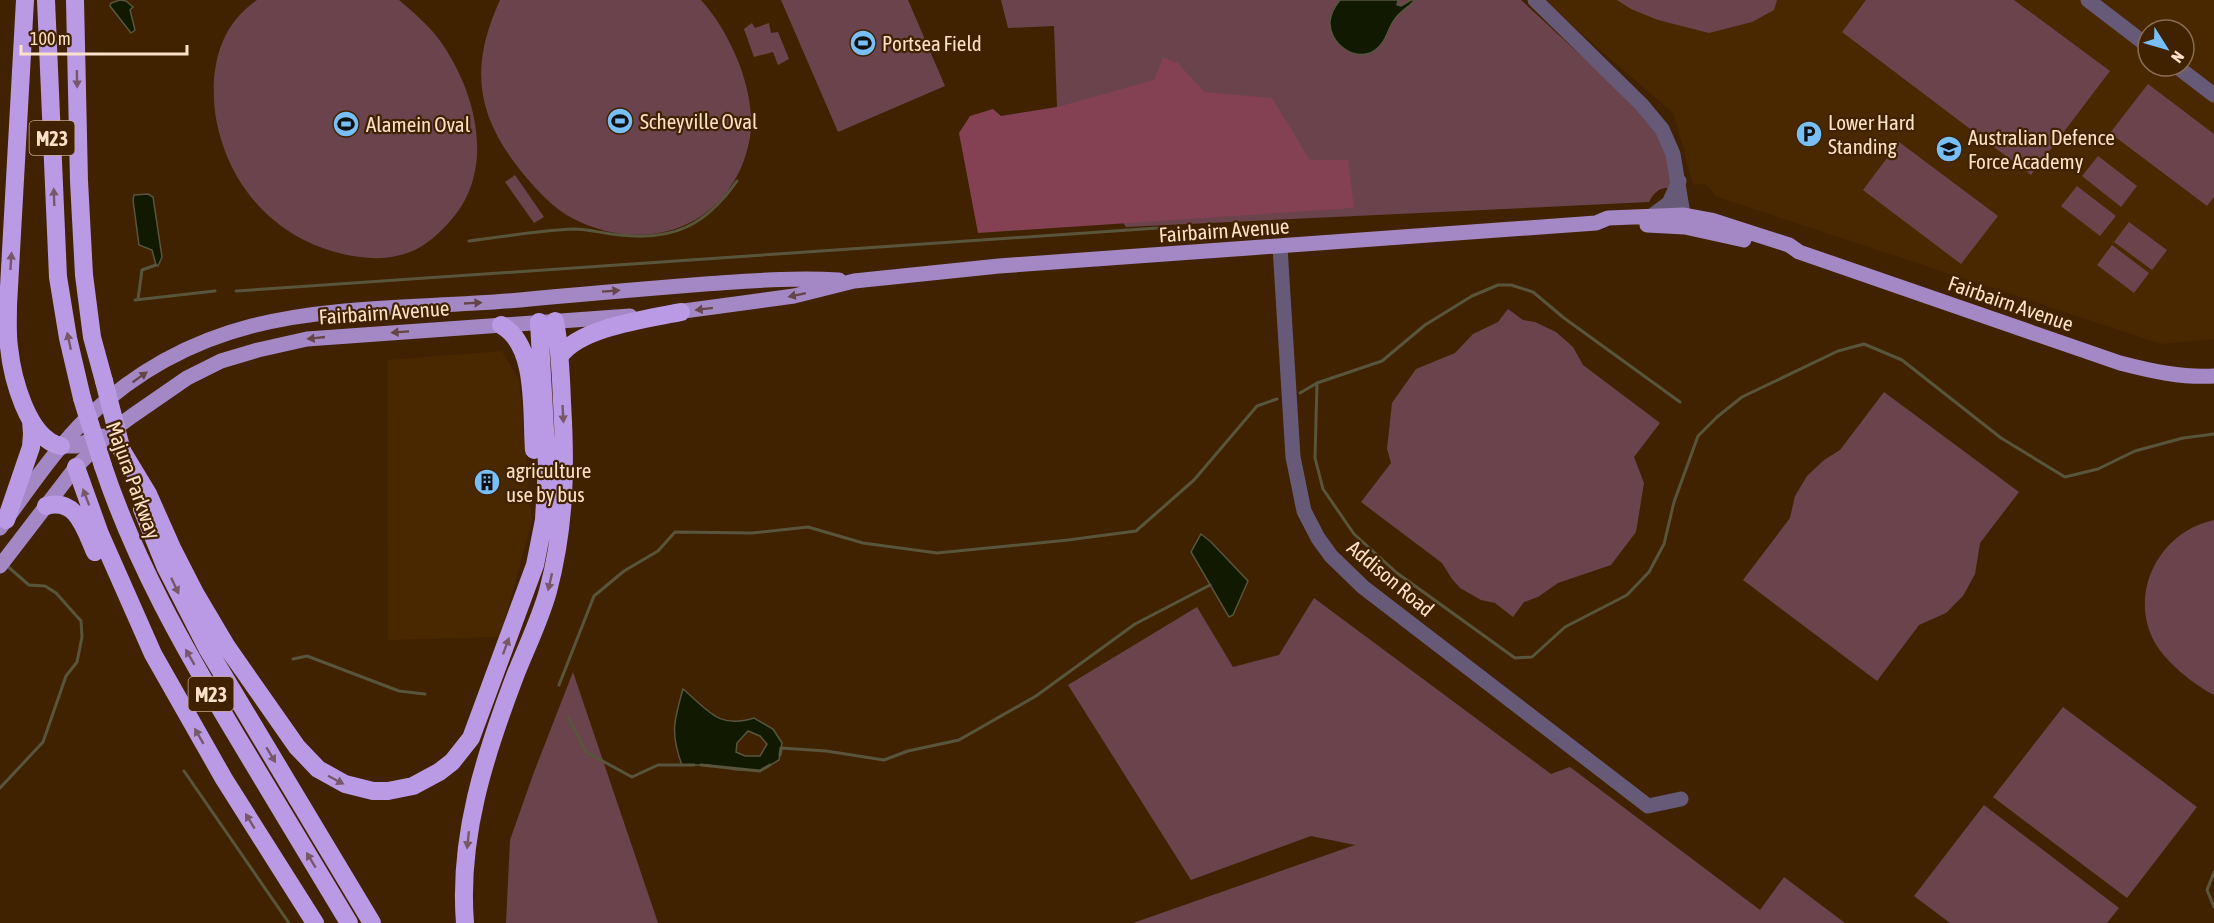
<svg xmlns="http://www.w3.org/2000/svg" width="2214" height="923" font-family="'Asap Condensed',sans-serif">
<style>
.built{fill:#492800;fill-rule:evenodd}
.green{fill:#6b434d}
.forest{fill:#834153}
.water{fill:#111900;stroke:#58553c;stroke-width:1.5;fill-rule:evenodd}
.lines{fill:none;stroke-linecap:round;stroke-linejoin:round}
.stream{stroke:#58553c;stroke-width:3}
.minor{stroke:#675a78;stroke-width:15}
.major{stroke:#a388c5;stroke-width:15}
.highway{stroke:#ba9ae4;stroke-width:18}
.highway-bridge{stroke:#ba9ae4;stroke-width:18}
.oneway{fill:#775867}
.oneway2{fill:#634645}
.labels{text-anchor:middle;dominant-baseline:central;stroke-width:4.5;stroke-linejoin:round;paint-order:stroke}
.shield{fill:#402200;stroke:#c4a88d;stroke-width:1.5}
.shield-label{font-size:20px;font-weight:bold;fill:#fce1c9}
.poi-label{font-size:21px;fill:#fce1c9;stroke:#402200;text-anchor:start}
.street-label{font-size:21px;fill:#fce1c9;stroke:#402200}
</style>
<rect width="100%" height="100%" fill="#402200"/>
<path class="built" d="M1543,0H2214V339L2161,344L1715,196L1713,191L1705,184L1693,185L1674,114ZM2148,30H2184V66H2148Z
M502,351L519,380L532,521L500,637L388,640L387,360Z"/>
<path class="green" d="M257,0H399C413,12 427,24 438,38C475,88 497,167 452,219C441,232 426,246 410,252C387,261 363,259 339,253C271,236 225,181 215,112C210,68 219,26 257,0Z
M500,0H701C731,33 757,93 750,137C735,225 648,258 572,218C554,209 538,191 525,176C477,118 468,70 500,0Z
M781,0H908L945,86L838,132Z
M1001,0H1521L1627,98L1658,131L1668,155L1671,188C1660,187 1654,192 1649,202L1126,227L1080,163L1057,107L1054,26L1008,28Z
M1617,0H1777L1774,10L1752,22L1709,33L1658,20L1631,9Z
M1866,0H2014L2110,71L2031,175L1842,32Z
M752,23L755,28L769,23L771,33L778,32L789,59L778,65L773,52L754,57L744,29Z
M2148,84L2214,134V197L2207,206L2110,133Z
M1899,142L1998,216L1961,264L1863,190Z
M2098,156L2137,186L2121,207L2082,176Z
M515,175L544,217L534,223L505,182Z
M2077,186L2116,216L2100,236L2061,206Z
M2129,222L2167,250L2152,270L2114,242Z
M2112,245L2149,273L2134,293L2097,265Z
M1508,309L1523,320L1535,322L1556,332L1573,347L1583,365L1660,423L1634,457L1644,483L1636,532L1611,565L1558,583L1538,597L1524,602L1513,617L1495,603L1481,600L1460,588L1452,579L1442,563L1361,502L1391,463L1387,449L1392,403L1416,369L1455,353L1473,334L1498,322Z
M1884,392L2019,492L1980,543L1975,574L1963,596L1946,613L1919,625L1877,681L1743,580L1790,518L1795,496L1807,476L1824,460L1840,450Z
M2214,520V695C2194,685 2166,662 2155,643C2127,593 2160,531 2214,520Z
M1314,598L1551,774L1570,767L1760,910L1784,877L1845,923H1133L1355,845L1311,836L1191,880L1068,685L1197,607L1233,667L1279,655Z
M573,672L658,923H506L510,840L534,772Z
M2063,707L2197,807L2127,898L1993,797Z
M1984,805L2119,908L2107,923H1950L1914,896Z"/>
<path class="forest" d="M1163,57L1178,63L1204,92L1272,98L1310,160H1348L1354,208L978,233L959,133L970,116L993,109L1001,116L1057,107L1154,80Z"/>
<path class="water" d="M120,0L126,1L133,7L130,10L135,30L131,33L110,6L111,3Z
M1340,0H1398L1397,5L1401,6L1411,0H1415C1409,7 1400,11 1395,19C1387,29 1387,42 1375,50C1356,64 1328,43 1330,21C1331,13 1335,6 1340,0Z
M148,194L153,197L162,257L158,266L156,265L152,250L139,245L133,200L134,195Z
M1201,534L1211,542L1248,581L1233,615L1229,617L1191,552Z
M683,689C709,711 718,729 754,718L773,729L782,743L779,760L760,771L737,770L708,765H682C670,734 674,720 683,689ZM748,731L760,736L767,744L760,756H745L736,752L737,743Z"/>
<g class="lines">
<path class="stream" d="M469,241C504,237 540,230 574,229C589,229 605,234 620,235C674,241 706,225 737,181
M236,291L1158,228
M138,299L142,270L156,265
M135,300L215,291
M1300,393L1317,383
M1680,402L1564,318L1533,292L1511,285H1498L1472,296L1425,325L1382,361L1317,383L1315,458L1323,489L1354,534L1397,573L1515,658L1532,657L1565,627L1627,595L1649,572L1664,544L1674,502L1698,436L1717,417L1742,397L1838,351L1864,344L1902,360L2001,438L2065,477L2098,469L2135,451L2183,438L2214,434
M293,659L307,656L399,691L425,694
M559,685L594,596L624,571L658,551L675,532L752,533L808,527L863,543L937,553L1068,540L1136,531L1194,480L1257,406L1277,399
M568,717L586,752L632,777L658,765H694
M780,755L781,748L826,751L884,760L908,751L959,740L1036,696L1135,624L1210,585
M701,765L760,771L770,765
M184,771L289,923
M0,788L43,742L66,676L77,662L82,637L81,621L56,593L45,586L29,585L6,565
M2214,872L2207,890L2214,907"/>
<path class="minor" d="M1535,0L1642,105L1662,129L1673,154L1685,226
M2088,0L2148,46
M2176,66L2214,95
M1653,215L1669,203L1679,181
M1280,247L1293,457L1304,511L1318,538L1331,556L1363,587L1648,806L1681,799"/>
<path class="major" d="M1647,225L1685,227L1744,240
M669,313L794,296L854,281L999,266L1596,223L1608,218L1684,215L1711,220L1789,245L1799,252L2120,363C2151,371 2182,378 2214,376
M61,446H76L101,436
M0,528C28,490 55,449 89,416C218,294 359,314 520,300C582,294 643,289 705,284C750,281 794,277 839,280
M0,566L76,467L113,430L132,416L187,378L221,361L258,350L307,339L630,316"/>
<path class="highway" d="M25,0L8,305C8,319 7,333 9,347C12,376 27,439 61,446
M46,0L58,277L68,338L82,398
M75,0L79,181L84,275L92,337L104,381
M501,325C538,345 531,414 534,450
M560,356C580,327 648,319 681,312
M122,451L148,494L172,548L195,593L227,647L297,747L318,769L345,784L373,791H388L413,786L439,772L452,762L471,738L535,565L544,520L547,465L539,322
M103,466C135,562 184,648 236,735C274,798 311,860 349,923
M76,467L100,534L153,654L224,779L315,923
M46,506C77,497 85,530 95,552
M142,509L166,568L207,648L372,923
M6,520L31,447L32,434L31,420
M465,923C458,837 485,755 515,676C526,648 540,620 548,591C565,527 566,469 562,402C561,375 560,348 555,321"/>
<path class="highway-bridge" d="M104,381L122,451
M82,398L103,466"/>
</g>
<defs><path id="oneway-solid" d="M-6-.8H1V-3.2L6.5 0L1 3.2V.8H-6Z" transform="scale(1.5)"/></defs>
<g class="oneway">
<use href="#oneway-solid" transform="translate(77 79) rotate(89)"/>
<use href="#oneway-solid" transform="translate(54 197) rotate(-92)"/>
<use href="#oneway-solid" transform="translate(11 261) rotate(-86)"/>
<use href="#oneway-solid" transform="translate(69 341) rotate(-102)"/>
<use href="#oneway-solid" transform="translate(563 414) rotate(87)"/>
<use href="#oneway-solid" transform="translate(86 497) rotate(-111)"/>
<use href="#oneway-solid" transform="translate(550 582) rotate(103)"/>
<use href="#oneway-solid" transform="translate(175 586) rotate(65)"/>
<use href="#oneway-solid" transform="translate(506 646) rotate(-70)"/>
<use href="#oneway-solid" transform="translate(190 657) rotate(-120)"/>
<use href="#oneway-solid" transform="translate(199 736) rotate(-120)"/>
<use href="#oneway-solid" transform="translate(271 755) rotate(59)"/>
<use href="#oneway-solid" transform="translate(336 780) rotate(28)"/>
<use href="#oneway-solid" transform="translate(250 821) rotate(-121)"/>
<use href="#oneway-solid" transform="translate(468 840) rotate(96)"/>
<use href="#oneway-solid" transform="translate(311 860) rotate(-121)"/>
</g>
<g class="oneway2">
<use href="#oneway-solid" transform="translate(611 291) rotate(-4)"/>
<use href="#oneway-solid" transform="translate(797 295) rotate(168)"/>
<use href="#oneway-solid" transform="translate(473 303) rotate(-3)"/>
<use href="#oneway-solid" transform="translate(704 309) rotate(173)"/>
<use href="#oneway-solid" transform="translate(400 332) rotate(176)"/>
<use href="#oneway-solid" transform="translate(316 338) rotate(174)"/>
<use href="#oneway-solid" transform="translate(140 377) rotate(-35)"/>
</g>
<defs>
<symbol id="stadium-disc" viewBox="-11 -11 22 22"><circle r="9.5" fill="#78bff7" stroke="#402200"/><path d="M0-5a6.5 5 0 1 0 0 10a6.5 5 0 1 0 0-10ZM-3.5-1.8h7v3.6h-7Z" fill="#111"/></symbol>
<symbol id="parking-disc" viewBox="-11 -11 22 22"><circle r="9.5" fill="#78bff7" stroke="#402200"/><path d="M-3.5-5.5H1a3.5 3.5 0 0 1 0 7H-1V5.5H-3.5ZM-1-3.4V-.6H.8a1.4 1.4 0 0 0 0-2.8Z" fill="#111"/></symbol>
<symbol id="university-disc" viewBox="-11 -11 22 22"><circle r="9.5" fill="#78bff7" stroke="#402200"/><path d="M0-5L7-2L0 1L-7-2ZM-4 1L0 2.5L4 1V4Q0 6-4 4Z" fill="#111"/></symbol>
<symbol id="building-disc" viewBox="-11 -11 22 22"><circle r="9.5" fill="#78bff7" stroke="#402200"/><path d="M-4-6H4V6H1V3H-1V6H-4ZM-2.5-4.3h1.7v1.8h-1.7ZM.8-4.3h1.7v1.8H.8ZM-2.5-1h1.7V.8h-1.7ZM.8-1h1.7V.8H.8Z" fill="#111"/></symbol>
</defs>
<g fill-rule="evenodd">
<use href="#stadium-disc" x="848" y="28" width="30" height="30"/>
<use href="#stadium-disc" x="605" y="106" width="30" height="30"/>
<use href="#stadium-disc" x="331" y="109" width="30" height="30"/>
<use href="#parking-disc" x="1794" y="119" width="30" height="30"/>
<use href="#university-disc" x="1934" y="134" width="30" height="30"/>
<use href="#building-disc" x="472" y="467" width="30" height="30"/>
</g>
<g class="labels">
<g class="shield">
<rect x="29.5" y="121" width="45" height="34" rx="4.5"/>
<rect x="188.5" y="677" width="45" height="34" rx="4.5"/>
</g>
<g class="shield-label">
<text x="52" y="138">M23</text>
<text x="211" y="694">M23</text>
</g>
<g class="poi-label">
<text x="882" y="43">Portsea Field</text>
<text x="640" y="121">Scheyville Oval</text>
<text x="1828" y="122">Lower Hard<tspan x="1828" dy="24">Standing</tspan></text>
<text x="366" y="124">Alamein Oval</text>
<text x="1968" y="137">Australian Defence<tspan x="1968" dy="24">Force Academy</tspan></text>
<text x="506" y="470">agriculture<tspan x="506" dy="24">use by bus</tspan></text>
</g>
<g class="street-label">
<text transform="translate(1224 230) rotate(-4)">Fairbairn Avenue</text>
<text transform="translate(2011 303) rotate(19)">Fairbairn Avenue</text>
<text transform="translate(384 312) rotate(-4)">Fairbairn Avenue</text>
<text transform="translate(134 480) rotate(70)">Majura Parkway</text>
<text transform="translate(1391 578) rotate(40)">Addison Road</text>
</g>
</g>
<g transform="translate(2166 48) rotate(127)"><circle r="28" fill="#402200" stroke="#8b6e50" stroke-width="1.5"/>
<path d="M0-4.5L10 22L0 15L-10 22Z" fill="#78bff7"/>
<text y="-9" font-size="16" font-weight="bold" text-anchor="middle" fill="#fce1c9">N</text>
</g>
<path d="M21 45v9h166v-9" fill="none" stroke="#fce1c9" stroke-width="3"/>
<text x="30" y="45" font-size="18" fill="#fce1c9" stroke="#402200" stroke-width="4.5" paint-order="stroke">100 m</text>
</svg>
